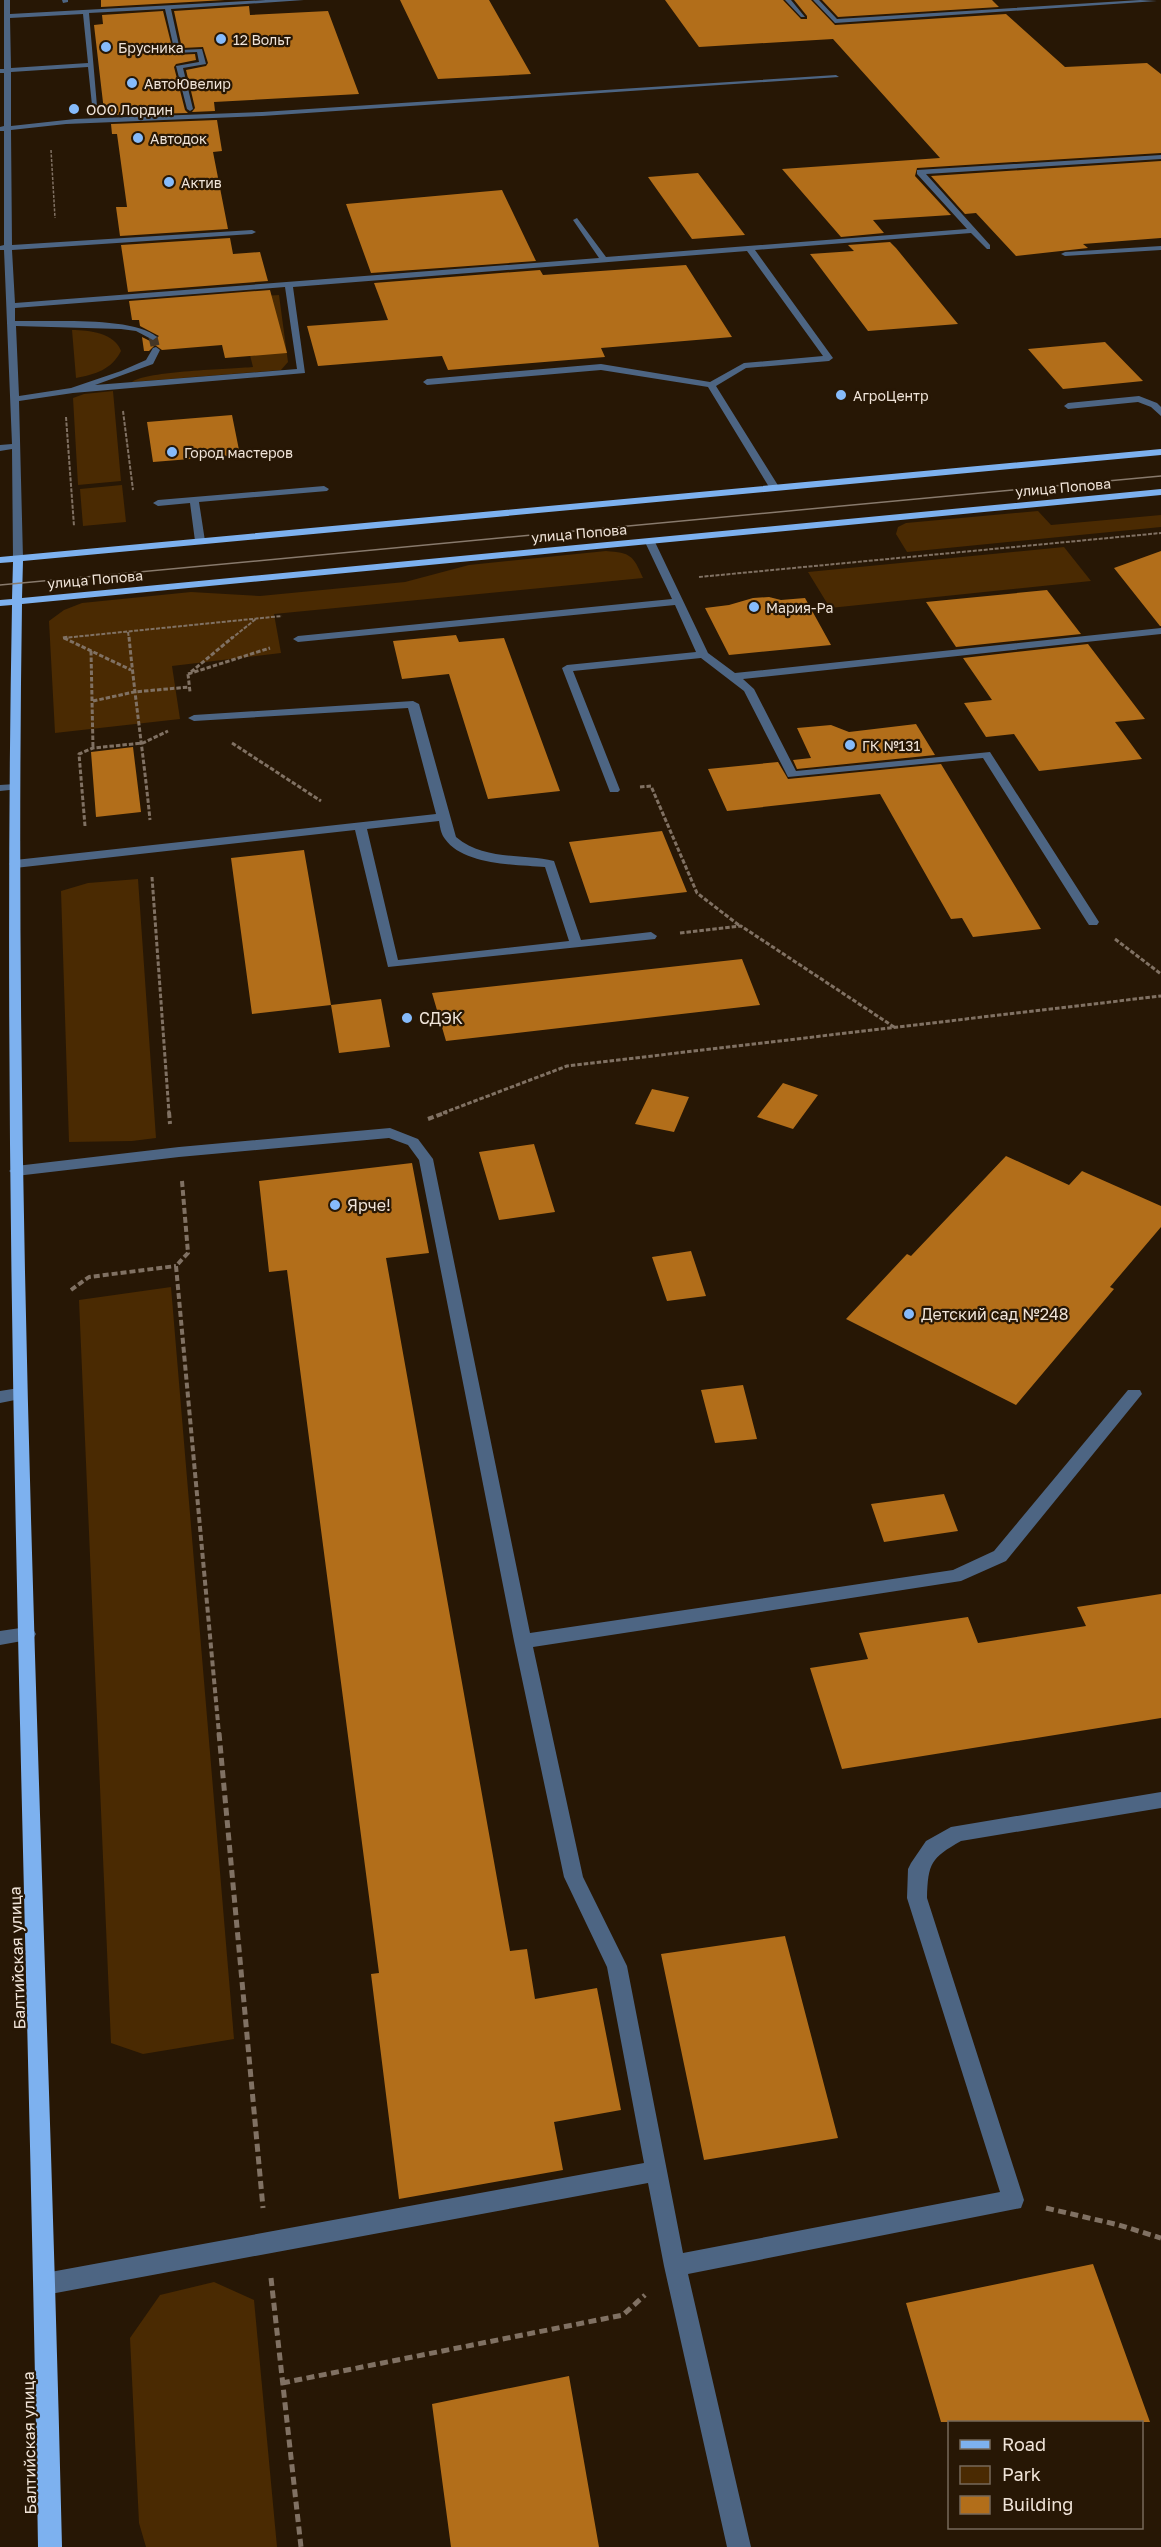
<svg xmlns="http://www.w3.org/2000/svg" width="1161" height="2547" font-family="'Golos Text',sans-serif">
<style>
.green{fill:#4a2a02}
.building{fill:#b26e1a}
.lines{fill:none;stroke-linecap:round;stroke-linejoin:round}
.minor-tunnel{stroke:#453625;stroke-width:9;stroke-dasharray:9 4.5;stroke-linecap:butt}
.path-far4{stroke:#807163;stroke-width:1.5;stroke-dasharray:3 1.5;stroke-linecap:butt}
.path-far3{stroke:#807163;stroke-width:2;stroke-dasharray:4 1.5;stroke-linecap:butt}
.path-far2{stroke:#807163;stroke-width:3;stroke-dasharray:4.5 2;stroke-linecap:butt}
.path-far1{stroke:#807163;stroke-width:4;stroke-dasharray:6 3;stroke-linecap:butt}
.path{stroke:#807163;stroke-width:5;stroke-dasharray:8 4.5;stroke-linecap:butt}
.minor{fill:#4d6583;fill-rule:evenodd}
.major{fill:#7db1ef;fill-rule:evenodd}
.tram{stroke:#887a6c;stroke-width:1.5}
.poi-dot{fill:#86bbfb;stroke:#271705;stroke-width:2}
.labels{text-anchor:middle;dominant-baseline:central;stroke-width:4.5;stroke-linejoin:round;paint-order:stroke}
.far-poi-label{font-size:14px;fill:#f0e4d9;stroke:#271705;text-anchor:start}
.far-street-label{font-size:14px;fill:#f0e4d9;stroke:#271705}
.poi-label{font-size:16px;fill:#f0e4d9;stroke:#271705;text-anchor:start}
.street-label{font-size:16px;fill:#f0e4d9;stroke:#271705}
</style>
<rect width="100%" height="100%" fill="#271705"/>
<path class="green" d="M279,295L288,362L281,370L132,382C146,371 230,369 253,367L242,324L170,302Z
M72,330C89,330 115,333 121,351C111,370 96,374 76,378Z
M113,391L121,481L78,485L73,398L84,394Z
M122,485L126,522L83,526L80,489Z
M1038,511L1051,525L1161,515V527L907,552L896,534L898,527L906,523Z
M1064,547L1091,581L830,608L808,572Z
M606,551C631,553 633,555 643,578L274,614L281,653L172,666L180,719L55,733L49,621L64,610L82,603L191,592L260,596L405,582L469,565Z
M138,879L156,1138L132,1141L69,1142L61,891L88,883Z
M171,1287L234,2039L143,2054L111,2043L79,1300Z
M214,2282L254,2300L277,2547H146L139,2523L130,2338L160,2295Z"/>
<path class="building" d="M101,0H225L101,7Z
M400,0H489L531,74L438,79Z
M665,0H783L801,19H807V16L794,0H811L835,25L1006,14L1065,67L1147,63L1161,74V153L917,168L915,176L951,215L873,220L884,233L841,237L782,169L940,158L833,39L699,47Z
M822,0H992L999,7L838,17Z
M249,6L250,15L328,11L359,94L214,102L215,111L192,112L195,108L186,70L206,66L208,63L203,47L182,48L174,11Z
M163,11L174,55L195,54L196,60L176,64L174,67L185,110L188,113L110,115V111H104L94,25L103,24L102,15Z
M217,120L222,151L213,152L228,229L120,236L116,207H127L117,134H112L111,124Z
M1161,161V238L1083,244L1088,248L1016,256L976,213L965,214L931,176Z
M698,173L745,235L692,239L648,177Z
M502,190L536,261L371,273L346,204Z
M230,238L233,254L260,252L268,281L128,292L121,245Z
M890,242L896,248L958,324L868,331L810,254L854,251L848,245Z
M686,265L732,337L601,348L605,357L448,370L442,356L318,366L307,326L388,320L374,283L540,270L543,275Z
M270,290L287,353L225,358L222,345L162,350L155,345L149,351H144L142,337L152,342L159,336L140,326L139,320H132L129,301Z
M1105,342L1143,381L1063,389L1028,349Z
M232,415L240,455L153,462L147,422Z
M1161,551V626H1160L1114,568Z
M1047,590L1081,634L956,647L926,602Z
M769,597L781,600L805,598L831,645L729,655L705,608L729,605L753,598Z
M456,635L459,642L504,638L560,791L488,799L449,674L402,679L393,641Z
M1088,644L1145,719L1115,722L1142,759L1039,771L1014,734L986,737L964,703L992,700L963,658Z
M916,724L935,755L797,769L793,760L811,758L797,728L831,725L849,732Z
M133,747L141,812L96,817L91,752Z
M778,762L788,779L941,764L1041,929L973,937L962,918L951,919L880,794L727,811L708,769Z
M662,831L687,892L590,903L569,842Z
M304,850L331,1005L252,1014L231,858Z
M742,959L760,1005L446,1041L432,993Z
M381,999L390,1047L339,1053L331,1005Z
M783,1083L818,1095L793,1129L757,1117Z
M652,1089L689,1097L674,1132L635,1124Z
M534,1144L555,1212L499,1220L479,1152Z
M1006,1156L1069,1185L1082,1171L1161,1206V1227L1110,1287L1114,1289L1016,1405L846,1319L907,1254L911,1256Z
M412,1163L429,1253L386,1258L510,1951L527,1949L535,1999L597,1988L621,2110L554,2122L563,2170L399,2199L371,1974L379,1973L287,1270L269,1272L259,1181Z
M691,1251L706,1296L667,1301L652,1257Z
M743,1385L757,1439L715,1443L701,1390Z
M944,1494L958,1531L884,1542L871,1504Z
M1161,1594V1718L842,1769L810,1668L868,1659L859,1633L968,1617L978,1643L1086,1626L1077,1607Z
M785,1936L838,2138L704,2160L661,1954Z
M1093,2264L1150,2422H941L906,2303Z
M569,2376L599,2547H451L432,2404Z"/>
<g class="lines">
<path class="minor-tunnel" d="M153,337L156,350"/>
<path class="path-far4" d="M51,150L55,218"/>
<path class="path-far3" d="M123,411L133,490
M66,417L74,526
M699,577L1161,533
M128,632L129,639
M63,638L282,616
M64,638L66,639
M231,639L257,618"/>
<path class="path-far2" d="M129,637C135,699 144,759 150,820
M63,638L68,637
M64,638L131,670
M91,651L93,748
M191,672L233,637
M188,674L190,692
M188,674L270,648
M93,701L134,692L189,687
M232,743L321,801
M640,787L651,786L697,893L740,926
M85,826L79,754L93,748L143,743L168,731
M152,877L169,1113
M680,933L741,926L894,1027
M1115,939L1161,974
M443,1113L567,1066L1161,996"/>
<path class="path-far1" d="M169,1112L170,1124
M428,1119L447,1112
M182,1181L188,1253L176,1266L219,1734
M71,1290L89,1277L176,1266"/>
<path class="path" d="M219,1733L263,2208
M1046,2208L1119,2225L1161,2238
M271,2278L301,2547
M282,2383L623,2315L645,2295"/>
<path class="minor" d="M4,0H10V14L266,0H304L171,9L180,50L202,49L206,64L183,68L193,109L190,111L187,109L176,66L199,62L197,52L175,53L165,9L89,13L97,106L92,105L88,67L11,72V126L75,119L262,112L836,75L839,77L262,116L66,124L11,130L12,245L252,230L256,232L252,234L12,250L15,303L599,258L573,220L577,218L606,257L967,229L917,174V170L1161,155V159L926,174L990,245V249H987L971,233L755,250L833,358L829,361L746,368L716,386L779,487L777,489L769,487L708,387L601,370L427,385L423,382L427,379L601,364L710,382L744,363L823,356L747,251L293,287L305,373L73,393L19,401L23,558L18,561L13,558L12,449L0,451V445L12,444L4,250H0V246L4,245V131H0V127L4,126V73H0V69H4ZM83,14L88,63L11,68L10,18ZM285,287L297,369L95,385L153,364L160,350L156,347L153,348L146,360L121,371L71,388L19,396L16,326L121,329L136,331L153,340L157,337C133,316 50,322 15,321V308Z
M62,0H68V2L63,3Z
M785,0H791L805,17H801Z
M813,0H819L837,19L1140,0L1157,1L835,23Z
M1161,246V250L1065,256L1061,254L1065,252Z
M1139,396L1157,403L1161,407V416L1151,407L1138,402L1068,409L1064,406L1068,403Z
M324,486L329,489L327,491L199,502L205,541L200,544L195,541L190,503L158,506L153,503L158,500Z
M650,539L655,542L708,653L735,673L1161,628V634L743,679L754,689L796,771L990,752L1099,922L1097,925H1089L1087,922L983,758L788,777L744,691L701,658L573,671L620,790L618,792H610L562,668L567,665L696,652L675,605L298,642L293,639L298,636L672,599L645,542Z
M413,701L419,704L456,837C485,861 520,853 554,861L581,940L651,932L657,936L655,939L388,967L355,830L15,868L9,864L15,860L436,814L408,708L194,721L188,718L194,715ZM439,821C440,827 441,834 445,839C463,865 517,865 545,867L569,941L398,960L367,829Z
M15,784L19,785V789L0,791V785Z
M390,1128L418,1139L433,1159L530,1633L953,1570L994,1551L1128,1390H1140L1142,1394L1006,1561L961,1581L533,1647L583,1877L627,1966L683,2253L1000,2192L907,1898L908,1869L911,1863L926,1841L951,1827L1161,1792V1808L961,1841C931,1858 928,1863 927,1898L1024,2200L1021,2208L688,2274L751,2547H727L664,2266L648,2183L45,2295L37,2292L34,2284L37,2276L45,2273L644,2163L607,1967L564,1877L514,1641L419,1160L408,1145L389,1138L179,1157L16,1176L9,1171L16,1166L179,1147Z
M19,1388L25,1390L27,1394L25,1398L0,1403V1391Z
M27,1627L33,1629L36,1634L33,1639L0,1645V1631Z"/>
<path class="major" d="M1161,449V455L23,561L22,598L1161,489V495L22,604C12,1252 47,1899 62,2547H38C28,1900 0,1252 12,605L0,606V600L12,599L13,562L0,563V557Z"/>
<path class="tram" d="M0,585L1161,476"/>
</g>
<g class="poi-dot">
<circle cx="221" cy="39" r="6"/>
<circle cx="106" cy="47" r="6"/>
<circle cx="132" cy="83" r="6"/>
<circle cx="74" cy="109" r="6"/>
<circle cx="138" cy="138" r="6"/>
<circle cx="169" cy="182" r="6"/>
<circle cx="841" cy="395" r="6"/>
<circle cx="172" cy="452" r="6"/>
<circle cx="754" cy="607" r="6"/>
<circle cx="850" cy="745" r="6"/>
<circle cx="407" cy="1018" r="6"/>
<circle cx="335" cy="1205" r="6"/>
<circle cx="909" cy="1314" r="6"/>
</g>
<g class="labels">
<g class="far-poi-label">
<text x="233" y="39">12 Вольт</text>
<text x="118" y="47">Брусника</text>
<text x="144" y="83">АвтоЮвелир</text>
<text x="86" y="109">ООО Лордин</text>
<text x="150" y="138">Автодок</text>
<text x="181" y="182">Актив</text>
<text x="853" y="395">АгроЦентр</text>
<text x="184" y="452">Город мастеров</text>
<text x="766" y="607">Мария-Ра</text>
<text x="862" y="745">ГК №131</text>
</g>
<g class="far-street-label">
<text transform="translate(1063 487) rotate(-5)">улица Попова</text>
<text transform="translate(579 533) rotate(-5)">улица Попова</text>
<text transform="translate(95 579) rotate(-5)">улица Попова</text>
</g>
<g class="poi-label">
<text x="419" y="1018">СДЭК</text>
<text x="347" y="1205">Ярче!</text>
<text x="921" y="1314">Детский сад №248</text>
</g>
<g class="street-label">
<text transform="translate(17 1958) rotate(-92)">Балтийская улица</text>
<text transform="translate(29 2443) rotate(-91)">Балтийская улица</text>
</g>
</g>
<rect x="948" y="2421" width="195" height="108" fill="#271705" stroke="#77695a" stroke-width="1.5"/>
<rect x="960" y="2440" width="30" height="9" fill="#7db1ef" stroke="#77695a" stroke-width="1.5"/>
<text x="1002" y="2451" font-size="18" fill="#f0e4d9">Road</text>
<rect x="960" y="2466" width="30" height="18" fill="#4a2a02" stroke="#77695a" stroke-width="1.5"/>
<text x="1002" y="2481" font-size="18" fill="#f0e4d9">Park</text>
<rect x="960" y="2496" width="30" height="18" fill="#b26e1a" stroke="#77695a" stroke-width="1.5"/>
<text x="1002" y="2511" font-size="18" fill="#f0e4d9">Building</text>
</svg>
